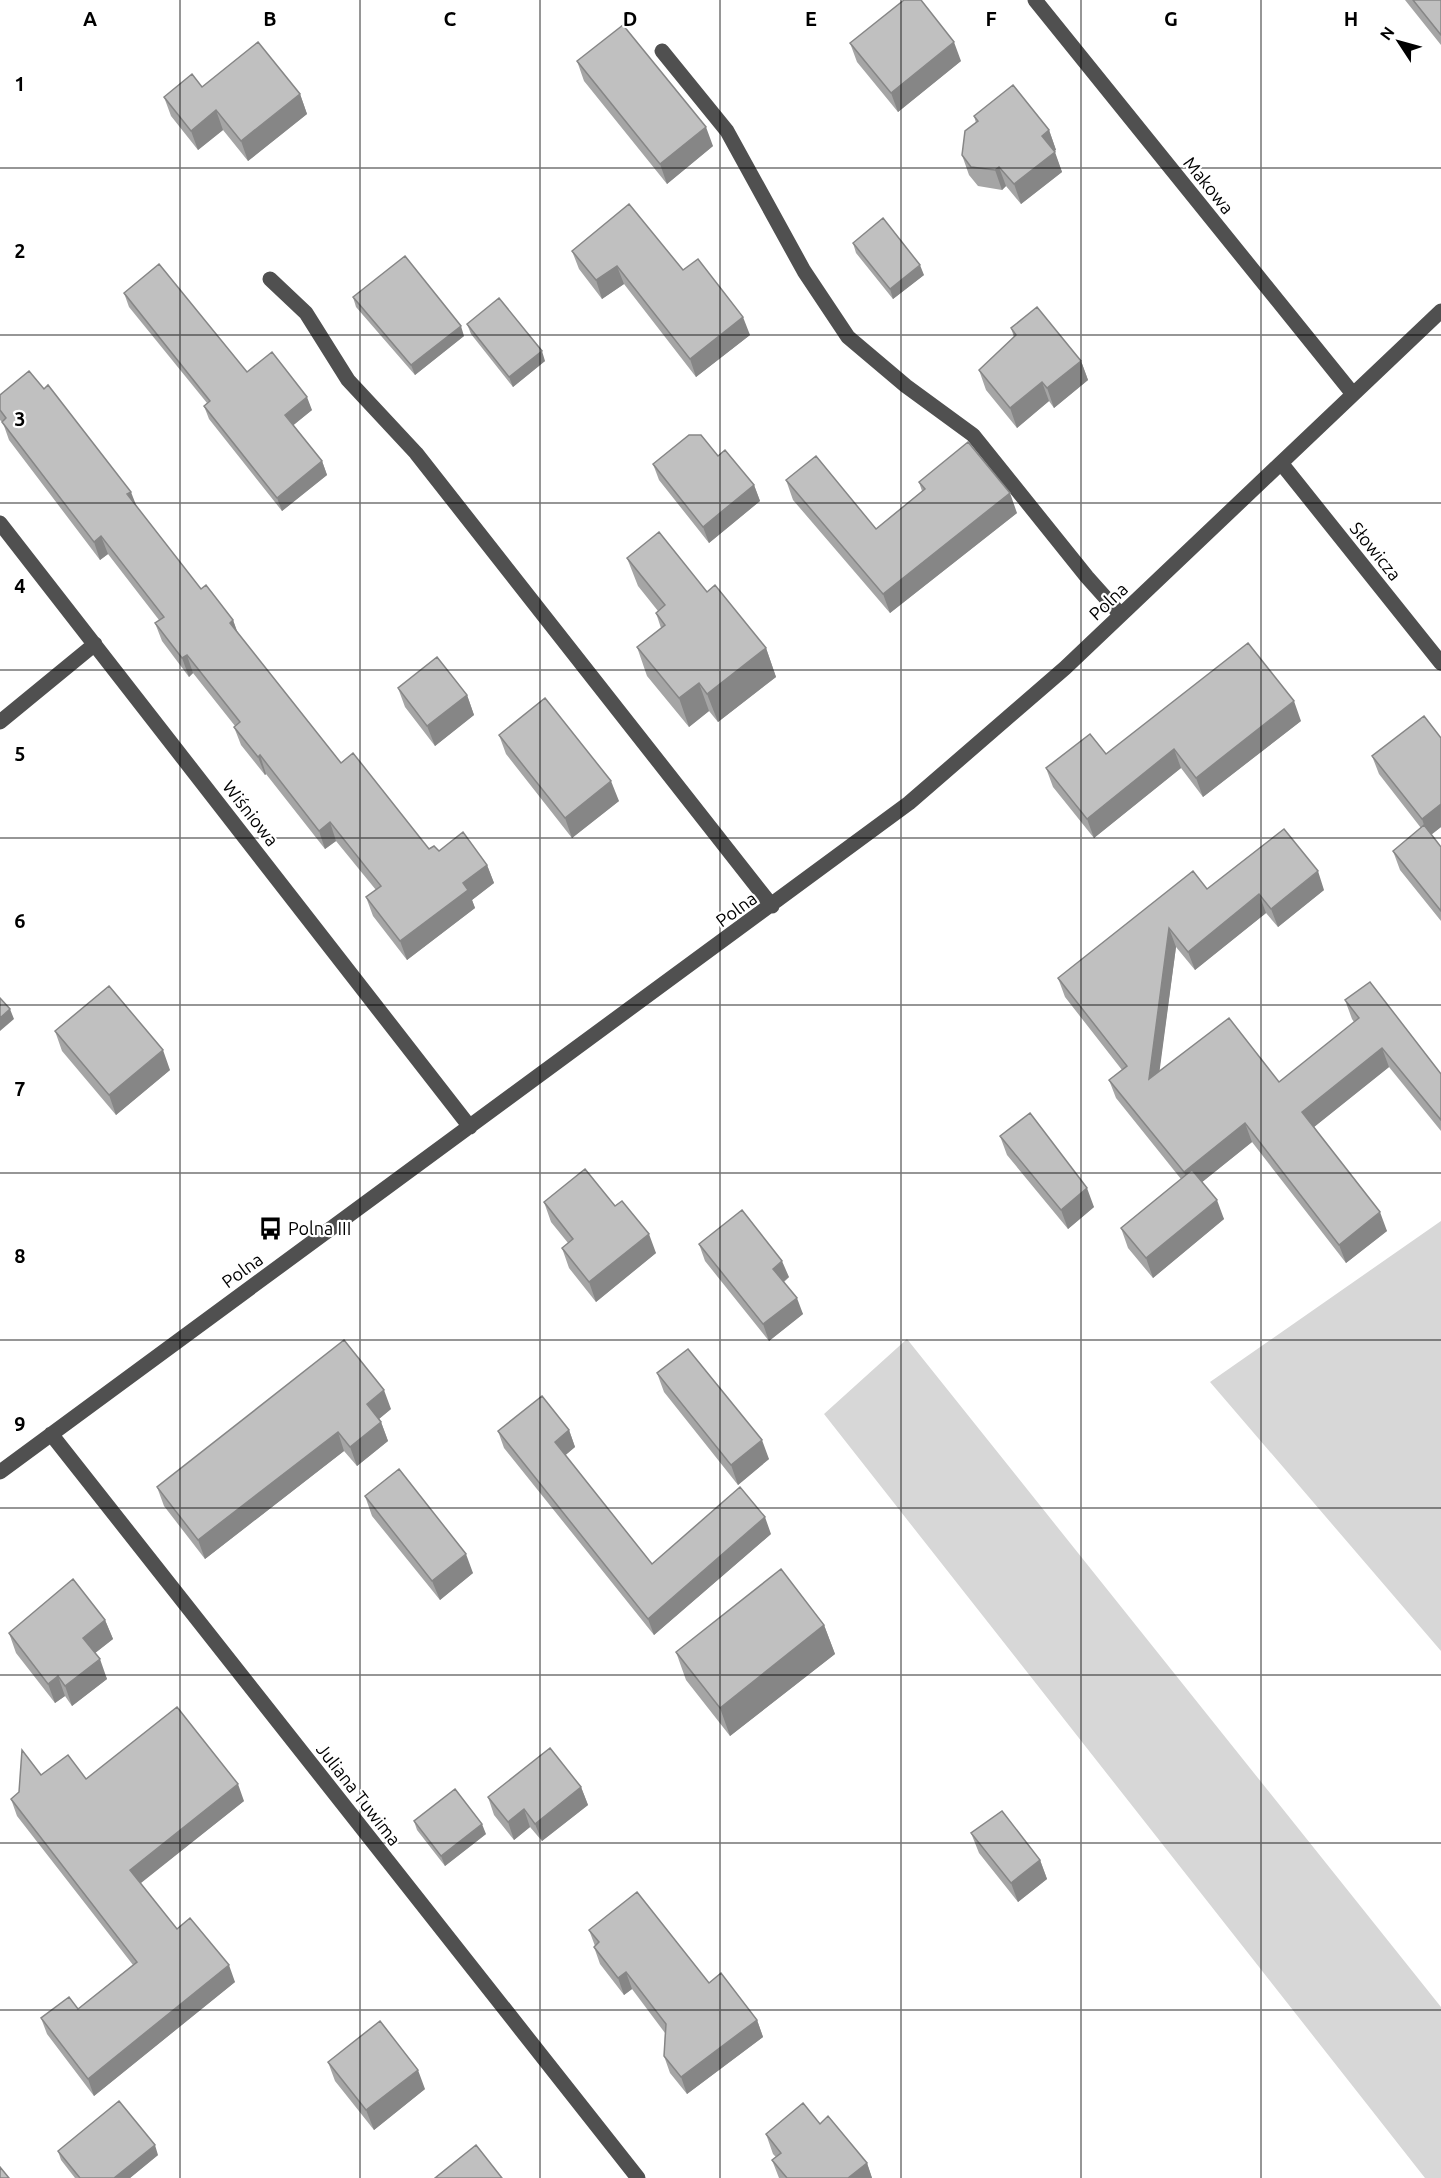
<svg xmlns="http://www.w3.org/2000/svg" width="1441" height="2178" font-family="Ubuntu,sans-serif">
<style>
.green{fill:#d7d7d7}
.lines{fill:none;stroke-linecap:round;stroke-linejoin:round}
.minor{stroke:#505050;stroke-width:15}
.wall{fill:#a5a5a5}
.shaded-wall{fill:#868686}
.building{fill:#c0c0c0;stroke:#868686;stroke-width:1.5}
.grid{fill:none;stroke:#000;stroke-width:1.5;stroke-opacity:0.55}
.labels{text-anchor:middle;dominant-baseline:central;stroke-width:4.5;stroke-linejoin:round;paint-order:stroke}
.street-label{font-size:18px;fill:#000;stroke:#fff}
.poi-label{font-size:18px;fill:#000;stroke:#fff;text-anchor:start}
.grid-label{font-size:20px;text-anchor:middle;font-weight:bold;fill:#000;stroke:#fff;stroke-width:4.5;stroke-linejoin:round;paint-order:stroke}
</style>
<rect width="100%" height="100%" fill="#fff"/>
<path class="green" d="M1441,1221V1651L1210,1382Z
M907,1339L1441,2007V2178H1425L824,1414Z"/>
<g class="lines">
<path class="minor" d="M1035,0L1353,394
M662,51L727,131L804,271L848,337L906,386L973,435L1087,577L1121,615
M270,279L306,313L348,380L416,453L772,906
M1281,463L1441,663
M0,523L470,1127
M0,722L95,644
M51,1434L638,2178
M0,1472L909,803L1065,668L1441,311"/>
</g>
<path class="wall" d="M1405,0H1441V45Z
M850,43L961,61L898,112L857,62Z
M577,61L713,146L667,184L584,81Z
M202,87L300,94L307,114L248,161L223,130L198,150L171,116L164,97Z
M974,116L1049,130L1056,150L1054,151L1062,172L1021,204L1006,186L1002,190L978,186L969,175L962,155L976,123Z
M853,243L924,275L893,299L856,253Z
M572,251L683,270L750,335L696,377L624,284L602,299L579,269Z
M124,293L247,372L312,410L293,425L322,461L327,475L282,511L209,419L204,406L207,403L129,307Z
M353,297L464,336L415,375L356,307Z
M467,324L545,361L513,387L471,334Z
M1011,328L1081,361L1088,380L1054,408L1049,401L1017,428L986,390L979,370L1014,337Z
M0,395L137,507L201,589L233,620L237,632L341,763L429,849L487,865L494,883L472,900L475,908L407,960L373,916L366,897L376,890L336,841L325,849L266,774L265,775L241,745L234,727L235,726L193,673L189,677L162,641L155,623L159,620L108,554L100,560L9,440L3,423L0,420Z
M718,456L754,485L760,501L709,543L659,480L653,464Z
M786,480L876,529L922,491L919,482L1017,513L890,613L793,500Z
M627,558L707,592L766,648L776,677L718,722L709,711L689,727L647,676L637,647L661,628L656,613L658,611L638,586Z
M398,688L467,695L474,715L435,746L405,707Z
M1301,721L1203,797L1181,768L1094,838L1053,787L1046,768L1106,754Z
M499,735L619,801L572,838L506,754Z
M1441,738V827L1431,835L1441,847V921L1400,870L1393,851L1421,828L1379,774L1372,756Z
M1207,889L1324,890L1278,927L1266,913L1195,970L1176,947L1159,1071L1279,1082L1354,1022L1352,1019L1345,1000L1441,1074V1131L1389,1067L1314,1127L1387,1231L1346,1263L1252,1142L1202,1182L1224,1219L1153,1278L1128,1248L1121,1228L1181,1179L1116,1098L1109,1080L1122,1070L1065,997L1058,978Z
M55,1031L170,1070L116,1115L62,1051Z
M1000,1136L1094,1207L1068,1229L1007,1155Z
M544,1202L615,1206L656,1253L596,1302L569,1268L562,1248L568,1243L551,1222Z
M699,1244L789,1277L784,1282L803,1314L769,1341L705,1261Z
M657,1373L769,1459L738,1485L664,1392Z
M391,1409L379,1419L381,1422L388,1441L357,1466L344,1451L205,1559L164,1506L157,1487Z
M569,1430L575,1447L565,1455L652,1564L771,1534L654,1635L504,1448L498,1431Z
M365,1496L473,1573L440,1600L372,1516Z
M105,1620L113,1639L95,1653L107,1679L72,1706L65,1696L55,1703L16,1653L9,1633Z
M824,1625L835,1654L730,1736L686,1680L676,1652Z
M41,1775L86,1779L244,1801L140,1883L177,1929L235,1982L94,2096L47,2034L41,2018L78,2009L133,1965L17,1816L11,1799Z
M581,1787L588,1805L542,1841L530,1827L514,1840L494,1815L488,1797Z
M414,1821L486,1834L445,1866L417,1830Z
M971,1833L1040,1860L1047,1879L1018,1902L979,1853Z
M589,1930L709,1983L757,2020L763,2037L687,2094L670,2073L664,2056L665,2033L632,1989L624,1995L600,1964L594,1947L595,1946Z
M328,2062L425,2089L374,2130L335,2081Z
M820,2124L867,2163L872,2178H779L772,2160L776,2157L773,2154L766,2134Z
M58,2151L158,2155L130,2178H75L61,2160Z"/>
<path class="shaded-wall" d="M954,42L961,61L898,112L891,93Z
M300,94L307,114L248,161L241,141Z
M216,110L223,130L198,150L191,131Z
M706,127L713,146L667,184L660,164Z
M1049,130L1056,150L1049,155L1042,136Z
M1055,152L1062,172L1021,204L1014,184Z
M999,167L1006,186L1002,190L995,170Z
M920,265L924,275L893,299L890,289Z
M617,266L624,284L602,299L596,280Z
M743,317L750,335L696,377L690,359Z
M461,326L464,336L415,375L411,365Z
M542,351L545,361L513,387L509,377Z
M1081,361L1088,380L1054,408L1047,388Z
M1042,382L1049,401L1017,428L1010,408Z
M307,397L312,410L290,428L285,415Z
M322,461L327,475L282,511L277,498Z
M754,485L760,501L709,543L703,527Z
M131,492L138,510L127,494Z
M1010,493L1017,513L890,613L883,594Z
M101,536L108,554L100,560L94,542Z
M233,620L240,639L230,623Z
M766,648L776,677L718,722L707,694Z
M187,655L193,673L189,677L182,658Z
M699,683L709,711L689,727L679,698Z
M467,695L474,715L435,746L427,726Z
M1294,701L1301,721L1203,797L1196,778Z
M1174,749L1181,768L1094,838L1087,819Z
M260,755L266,774L265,775L258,757Z
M611,781L619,801L572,838L565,818Z
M1441,804V827L1428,837L1422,819Z
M330,822L336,841L325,849L319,831Z
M487,865L494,883L472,900L475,908L407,960L400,941L463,883Z
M1318,871L1324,890L1278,927L1271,909Z
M1259,894L1266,913L1195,970L1188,952Z
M1169,928L1176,947L1156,1098L1149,1079Z
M10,1009L14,1019L0,1031V1018Z
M1382,1048L1389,1067L1309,1131L1302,1112Z
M163,1050L170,1070L116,1115L109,1095Z
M1245,1123L1252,1142L1191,1191L1184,1172Z
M1087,1188L1094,1207L1068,1229L1061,1210Z
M1217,1200L1224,1219L1153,1278L1146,1258Z
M1380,1212L1387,1231L1346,1263L1339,1245Z
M649,1234L656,1253L596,1302L589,1282Z
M782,1261L789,1277L779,1285L773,1269Z
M797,1298L803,1314L769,1341L763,1324Z
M384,1390L391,1409L374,1423L367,1404Z
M381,1422L388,1441L357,1466L350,1447Z
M569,1430L575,1447L561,1459L555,1442Z
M338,1432L344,1451L205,1559L198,1540Z
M762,1440L769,1459L738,1485L731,1465Z
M765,1517L771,1534L654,1635L648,1619Z
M466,1554L473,1573L440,1600L432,1581Z
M105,1620L113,1639L90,1657L83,1638Z
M824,1625L835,1654L730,1736L720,1708Z
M100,1659L107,1679L72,1706L65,1686Z
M58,1676L65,1696L55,1703L48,1684Z
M238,1784L244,1801L136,1887L130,1870Z
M581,1787L588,1805L542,1841L535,1824Z
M524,1809L530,1827L514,1840L508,1822Z
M482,1824L486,1834L445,1866L441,1856Z
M1040,1860L1047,1879L1018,1902L1011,1883Z
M229,1965L235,1982L94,2096L88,2079Z
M626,1972L632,1989L624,1995L618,1978Z
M757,2020L763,2037L687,2094L681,2077Z
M418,2070L425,2089L374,2130L366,2110Z
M155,2145L158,2155L130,2178H114Z
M867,2163L872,2178H848Z"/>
<path class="building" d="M904,0H921L954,42L891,93L850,43Z
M1413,0H1441V35Z
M623,25L706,127L660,164L577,61Z
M258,42L300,94L241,141L216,110L191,131L164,97L192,74L202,87Z
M1013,85L1049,130L1042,136L1055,152L1014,184L999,167L995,170L971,167L962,155L965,131L978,121L974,116Z
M629,204L683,270L698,259L743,317L690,359L617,266L596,280L572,251Z
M883,218L920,265L890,289L853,243Z
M405,256L461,326L411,365L353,297Z
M159,264L247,372L272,352L307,397L285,415L322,461L277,498L204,406L210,401L124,293Z
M499,298L542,351L509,377L467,324Z
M1037,307L1081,361L1047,388L1042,382L1010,408L979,370L1016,335L1011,328Z
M29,371L44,389L48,385L131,492L127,494L201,589L206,585L233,620L230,623L341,763L353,753L429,849L434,846L439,851L463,832L487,865L463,883L468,890L400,941L366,897L381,886L330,822L319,831L260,755L258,757L234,727L240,722L187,655L182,658L155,623L164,617L101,536L94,542L2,422L6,418L0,410V395Z
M689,435H701L718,456L725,450L754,485L703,527L653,464Z
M968,442L1010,493L883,594L786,480L816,456L876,529L925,489L919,482Z
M659,532L707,592L715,585L766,648L707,694L699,683L679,698L637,647L665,625L656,613L665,605L627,558Z
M1248,643L1294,701L1196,778L1174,749L1087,819L1046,768L1090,734L1106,754Z
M437,657L467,695L427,726L398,688Z
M545,698L611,781L565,818L499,735Z
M1424,716L1441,738V804L1422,819L1372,756Z
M1424,825L1441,847V911L1393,851Z
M1284,829L1318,871L1271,909L1259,894L1188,952L1169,928L1149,1079L1229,1018L1279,1082L1359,1018L1345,1000L1370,982L1441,1074V1120L1382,1048L1302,1112L1380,1212L1339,1245L1245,1123L1184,1172L1109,1080L1127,1066L1058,978L1193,871L1207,889Z
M109,986L163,1050L109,1095L55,1031Z
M0,998L10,1009L0,1018Z
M1030,1113L1087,1188L1061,1210L1000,1136Z
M585,1169L615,1206L622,1201L649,1234L589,1282L562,1248L573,1239L544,1202Z
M1192,1170L1217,1200L1146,1258L1121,1228Z
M742,1210L782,1261L773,1269L797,1298L763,1324L699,1244Z
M344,1340L384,1390L367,1404L381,1422L350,1447L338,1432L198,1540L157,1487Z
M688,1349L762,1440L731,1465L657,1373Z
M542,1396L569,1430L555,1442L652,1564L740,1487L765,1517L648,1619L498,1431Z
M399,1469L466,1554L432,1581L365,1496Z
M781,1569L824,1625L720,1708L676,1652Z
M73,1579L105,1620L83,1638L100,1659L65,1686L58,1676L48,1684L9,1633Z
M177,1707L238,1784L130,1870L177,1929L190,1918L229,1965L88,2079L41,2018L69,1997L78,2009L137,1962L11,1799L19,1792L22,1750L41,1775L68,1755L86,1779Z
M550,1748L581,1787L535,1824L524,1809L508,1822L488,1797Z
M455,1789L482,1824L441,1856L414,1821Z
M1002,1811L1040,1860L1011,1883L971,1833Z
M637,1892L709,1983L721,1973L757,2020L681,2077L664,2056L666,2024L626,1972L618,1978L594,1947L599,1942L589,1930Z
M380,2021L418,2070L366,2110L328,2062Z
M119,2101L155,2145L114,2178H80L58,2151Z
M803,2103L820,2124L828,2116L867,2163L848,2178H787L772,2160L781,2153L766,2134Z
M476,2145L502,2178H435Z
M0,2167L9,2178H0Z"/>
<path class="grid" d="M180,0V2178M360,0V2178M540,0V2178M720,0V2178M901,0V2178M1081,0V2178M1261,0V2178M0,168H1441M0,335H1441M0,503H1441M0,670H1441M0,838H1441M0,1005H1441M0,1173H1441M0,1340H1441M0,1508H1441M0,1675H1441M0,1843H1441M0,2010H1441"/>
<defs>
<symbol id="bus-bare" viewBox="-9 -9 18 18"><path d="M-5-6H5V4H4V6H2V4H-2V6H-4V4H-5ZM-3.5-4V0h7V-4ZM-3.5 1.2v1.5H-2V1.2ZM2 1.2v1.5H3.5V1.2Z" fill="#000" stroke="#fff" stroke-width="2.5" paint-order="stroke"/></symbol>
</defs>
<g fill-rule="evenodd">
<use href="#bus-bare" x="254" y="1212" width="33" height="33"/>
</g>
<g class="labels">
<g class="street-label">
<text transform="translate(1209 185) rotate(51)">Makowa</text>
<text transform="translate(1376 551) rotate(51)">Słowicza</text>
<text transform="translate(1108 601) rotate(-43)">Polna</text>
<text transform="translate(251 813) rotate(52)">Wiśniowa</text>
<text transform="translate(736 909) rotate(-36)">Polna</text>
<text transform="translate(242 1270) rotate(-36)">Polna</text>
<text transform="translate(359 1794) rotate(52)">Juliana Tuwima</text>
</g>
<g class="poi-label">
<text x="288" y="1228">Polna III</text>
</g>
</g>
<g class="grid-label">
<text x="90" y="26">A</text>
<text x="270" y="26">B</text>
<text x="450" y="26">C</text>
<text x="630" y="26">D</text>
<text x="811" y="26">E</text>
<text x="991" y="26">F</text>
<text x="1171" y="26">G</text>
<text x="1351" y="26">H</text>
<text x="20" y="91">1</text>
<text x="20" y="258">2</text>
<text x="20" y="426">3</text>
<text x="20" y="593">4</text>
<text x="20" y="761">5</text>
<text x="20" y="928">6</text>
<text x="20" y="1096">7</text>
<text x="20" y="1263">8</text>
<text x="20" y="1431">9</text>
</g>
<g transform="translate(1399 42) rotate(306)" stroke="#ffffff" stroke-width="4.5" paint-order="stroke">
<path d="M0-4.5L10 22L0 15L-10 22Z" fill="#000000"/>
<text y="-9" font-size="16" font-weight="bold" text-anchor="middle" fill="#000000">N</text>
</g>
</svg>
